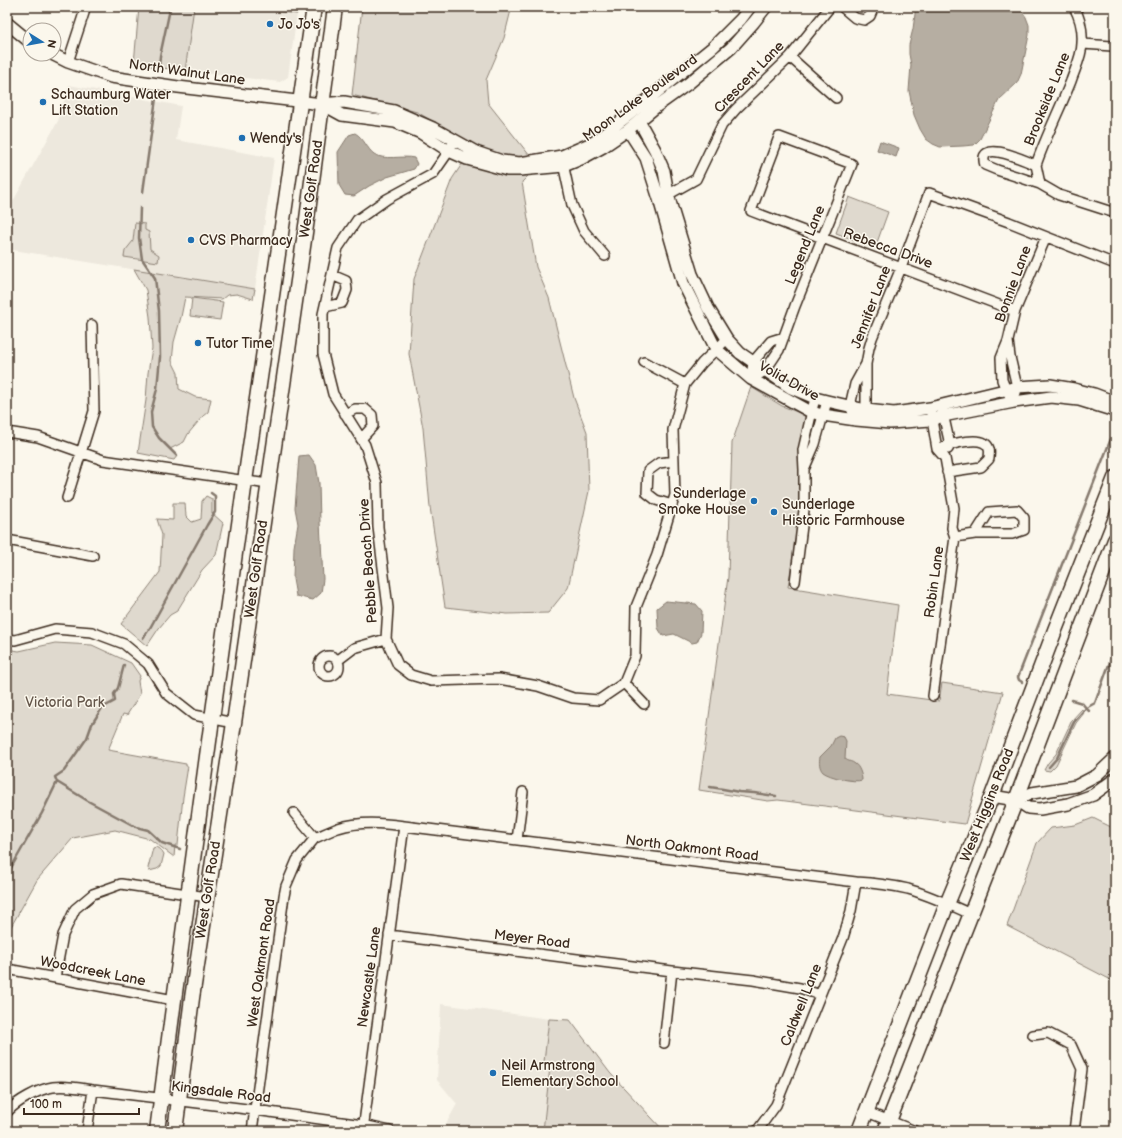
<svg xmlns="http://www.w3.org/2000/svg" width="1122" height="1138" font-family="'Balsamiq Sans',sans-serif">
<style>
.built{fill:#ede8dd}
.green{fill:#dfd9ce;stroke:#8d8276}
.water{fill:#b6aea2;stroke:#85796d}
.lines{fill:none;stroke-linecap:round;stroke-linejoin:round}
.stream{stroke:#85796d;stroke-width:2.5}
.minor-casing{stroke:#3b2a1e;stroke-width:12}
.tertiary-casing{stroke:#3b2a1e;stroke-width:14}
.primary-casing{stroke:#3b2a1e;stroke-width:17}
.minor{stroke:#fbf7ec;stroke-width:9}
.tertiary{stroke:#fbf7ec;stroke-width:11}
.primary{stroke:#fbf7ec;stroke-width:14}
.poi-dot{fill:#1f6fb2;stroke:#fbf7ec;stroke-width:1.5}
.labels{text-anchor:middle;dominant-baseline:central;stroke-width:3;stroke-linejoin:round;paint-order:stroke}
.poi-label{font-size:14px;fill:#3b2a1e;stroke:#fbf7ec;text-anchor:start}
.street-label{font-size:14px;fill:#3b2a1e;stroke:#fbf7ec}
.park-label{font-size:14px;fill:#64564a;stroke:#fbf7ec}
</style>
<rect width="100%" height="100%" fill="#fbf7ec"/>
<filter id="ink" filterUnits="userSpaceOnUse"><feTurbulence type="fractalNoise" baseFrequency=".025" numOctaves="2"/><feDisplacementMap in="SourceGraphic" scale="8" xChannelSelector="R" yChannelSelector="G"/><feConvolveMatrix kernelMatrix="1 2 1 2 8 2 1 2 1" color-interpolation-filters="sRGB"/></filter>
<g filter="url(#ink)">
<path class="built" d="M194,7H250L297,14L288,77L280,82L185,71Z
M69,85L181,106L176,140L274,158L255,289L7,249V212L58,121Z
M441,1004L549,1019L544,1062L550,1067L543,1131H442L457,1104L437,1080Z"/>
<path class="green" d="M139,7H194L185,71L134,64Z
M249,7H298L297,14Z
M362,7H517L511,10L504,38L486,80L488,103L530,156L529,175L522,182L536,267L549,298L574,398L587,432L589,491L568,588L548,613L507,614L445,607L430,507L423,428L409,354L414,279L452,179L474,146L417,112L352,95Z
M849,197L888,212L875,248L836,233Z
M135,223L145,224V230L149,232L150,249L159,255L158,262L124,257L125,251L133,241Z
M134,269L255,289L253,299L237,294L227,295L222,299L185,297L181,317L174,342L172,361L178,373L179,389L195,397L211,399L208,412L203,416L188,434L184,442L170,449L177,456L174,460L138,453L146,400L148,373L152,348L150,317L146,290Z
M192,298L223,302L220,320L190,316Z
M751,387L782,406L815,419L788,587L898,605L887,694L939,701L942,683L1003,692L965,824L778,800L768,801L699,790L728,577L732,443Z
M206,496L212,499V513L223,523L216,555L202,570L177,611L170,615L159,628L147,646L121,624L160,572L162,535L157,519L173,520V503H185L186,516L192,522L201,519L202,501Z
M55,643L92,645L131,663L140,676L138,681L140,694L127,715L123,714L108,750L186,764V766H188L183,797L178,845H175L174,857L150,839L115,830L73,838L37,880L7,934V649L19,651Z
M1082,709L1084,713L1076,723L1056,765L1050,771L1044,770L1048,763L1056,754L1072,720Z
M1093,818L1115,829V982L1007,926L1037,843L1051,828L1075,825Z
M156,847L162,851L164,854L161,866L157,869L149,871L148,868L153,848Z
M549,1019L570,1020L610,1073L664,1131H543L550,1067L544,1062Z"/>
<path class="water" d="M915,7H1019L1026,17L1029,25V35L1021,74L1017,83L999,100L980,139L974,145L963,146L940,147L933,144L926,139L920,129L914,115L909,91L911,65L909,54V45L913,29L915,14Z
M355,133C364,138 367,149 374,154C383,161 403,155 414,158L417,164L414,169L387,177L369,186L354,196L345,195L339,185L338,152L349,135Z
M880,141L899,148L896,157L877,150Z
M309,455L316,465L319,483L320,522L323,579L321,593L313,600L296,596L293,579L294,547L298,524L295,508L299,456Z
M666,601L696,604L702,611L701,633L697,642L692,643L674,634L663,636L658,628L657,608Z
M839,736L844,737L846,741L845,759C849,762 852,761 855,764C859,766 862,775 862,780C855,783 829,777 823,772C819,768 819,761 820,757L831,746L835,738Z"/>
<g class="lines">
<path class="stream" d="M159,66L160,56L170,9L169,7
M143,192L156,98
M140,208L139,238L142,259L155,278L159,311L160,357L157,389L151,412L152,427L159,438L177,456
M143,638L150,628L207,525L215,512V496L211,493
M1022,682L1019,680L1018,677L1114,431
M1072,700L1082,703L1086,708L1089,711
M1049,767L1057,758L1074,722L1086,708L1095,703L1115,648
M57,782L88,801L136,827L148,830L162,843L180,849
M710,787L723,789L739,792L754,793L776,796
M7,875L42,813L57,782L55,777L64,771L87,738L92,724L102,708L115,701L114,694L118,688L124,665"/>
<defs>
<path id="minor" d="M842,7L855,18L864,20L870,16L873,9L872,7
M1083,44L1112,46
M790,57L836,98
M68,62L84,13V7
M454,141L449,151L433,174L387,199L357,220L338,248L323,314V354L333,394L365,445L377,483L378,527L388,608L386,639L398,665L411,675L431,681L499,679L538,686L573,698L599,700L624,683L635,656L636,607L657,555L675,495L673,430L685,384L702,363L727,339
M562,159L572,205L584,231L605,256
M1036,165C1046,136 1060,109 1071,81C1075,69 1082,56 1082,43C1083,30 1080,18 1074,7
M1036,165C1026,161 976,137 985,165L997,170L1040,184
M1036,165L1040,184L1059,195L1115,213
M662,198L696,179L722,125L736,109L790,57L830,7
M325,307L342,303L347,290L346,281L332,275
M1008,341L1010,357L1017,387L1016,393
M644,362L685,384
M866,364L855,384L850,406L856,420L866,410V364L869,348L872,338L901,268L929,193L1009,222L1115,264
M751,379L765,371L779,350L795,306L852,164L779,137L751,211L1015,311
M751,379L753,362L771,341L784,337
M1014,402L1006,390L1002,380L1001,358L1008,341L1015,311L1046,237
M942,409L950,445L948,449
M345,414L355,409H365L372,415L373,426L361,439
M931,414L937,449L945,458L954,508L952,528L955,537L933,696
M7,432L38,437L103,460L268,484
M937,449C948,445 985,433 989,449C990,452 989,456 989,459L981,467L947,472
M805,467L815,444L827,401
M67,498L94,411L92,325
M672,505L656,500L647,493L648,471L659,463L674,461
M955,537L975,534H1012L1024,530V518L1017,510L989,512L975,534
M7,540L93,556
M795,582L804,510V470L803,450L815,398
M7,639L15,640L55,629L92,632L124,644L148,664L166,693L194,715L234,723
M319 666a10 10 0 1 1 20 0a10 10 0 1 1-20 0Z
M337,661L354,648L386,639
M624,683L644,704
M315,838C322,835 330,831 338,828C360,821 382,823 404,826L856,882C873,883 891,885 908,889C929,895 950,905 971,914
M517,840L523,792
M389,935L672,971L753,980L800,988L820,995
M7,969L174,1000
M55,978L63,935L75,909L93,894L121,884L207,897
M1033,1035L1048,1033L1071,1045L1082,1069L1074,1131
M664,1043L672,971
M7,1112C17,1101 39,1089 53,1087C66,1085 80,1088 93,1090L255,1110L363,1125L390,1131
M867,1112L915,1131
M363,1130L404,826
M87,1131L93,1090
M252,1131L284,896L286,886L297,860L315,838L294,813
M757,1131L776,1105L843,938L851,911L856,882"/>
<path id="tertiary" d="M7,23L30,42
M52,54L68,62L111,77L178,87L322,104L344,102L394,111L433,128L476,152L502,161L520,163L562,156L594,142L625,118L713,47L741,19L750,7
M322,104L342,115L395,122L421,133L449,151L467,159L507,170H520L564,166L581,159L603,147L628,130L657,106L689,83L731,48L754,22L766,7
M639,121L655,150L664,171L668,194L673,212L692,274L708,308L727,339L740,353L791,388L815,398L827,401L866,410L894,413L930,408L1017,387L1050,385L1074,389L1094,394L1115,402
M628,130L646,158L659,199L683,283L716,349L751,379L811,412L823,415L856,420L890,423L931,420L943,416L1014,402L1051,397L1079,400L1115,411
M992,796L1016,800L1028,808L1040,809L1068,804L1093,795L1115,779
M1016,800L1032,793L1076,786L1097,775L1115,758"/>
<path id="primary" d="M157,1131L174,1000L212,719L245,481L314,7
M175,1131L192,998L234,723L307,219L335,7
M859,1131L947,904L992,796L1055,630L1115,478
M885,1131L1016,800L1115,540"/>
</defs>
<use href="#minor" class="minor-casing"/>
<use href="#tertiary" class="tertiary-casing"/>
<use href="#primary" class="primary-casing"/>
<use href="#minor" class="minor"/>
<use href="#tertiary" class="tertiary"/>
<use href="#primary" class="primary"/>
</g>
</g>
<g class="poi-dot">
<circle cx="270" cy="24" r="4"/>
<circle cx="43" cy="102" r="4"/>
<circle cx="242" cy="138" r="4"/>
<circle cx="191" cy="240" r="4"/>
<circle cx="198" cy="343" r="4"/>
<circle cx="754" cy="501" r="4"/>
<circle cx="774" cy="512" r="4"/>
<circle cx="493" cy="1073" r="4"/>
</g>
<g class="labels">
<g class="poi-label">
<text x="278" y="24">Jo Jo's</text>
<text x="51" y="94">Schaumburg Water<tspan x="51" dy="16">Lift Station</tspan></text>
<text x="250" y="138">Wendy's</text>
<text x="199" y="240">CVS Pharmacy</text>
<text x="206" y="343">Tutor Time</text>
<text x="746" y="493" text-anchor="end">Sunderlage<tspan x="746" dy="16">Smoke House</tspan></text>
<text x="782" y="504">Sunderlage<tspan x="782" dy="16">Historic Farmhouse</tspan></text>
<text x="501" y="1065">Neil Armstrong<tspan x="501" dy="16">Elementary School</tspan></text>
</g>
<g class="street-label">
<text transform="translate(187 72) rotate(8)">North Walnut Lane</text>
<text transform="translate(749 77) rotate(-46)">Crescent Lane</text>
<text transform="translate(640 98) rotate(-36)">Moon Lake Boulevard</text>
<text transform="translate(1047 99) rotate(-68)">Brookside Lane</text>
<text transform="translate(311 189) rotate(-82)">West Golf Road</text>
<text transform="translate(805 245) rotate(-68)">Legend Lane</text>
<text transform="translate(888 248) rotate(20)">Rebecca Drive</text>
<text transform="translate(1013 284) rotate(-70)">Bonnie Lane</text>
<text transform="translate(871 307) rotate(-69)">Jennifer Lane</text>
<text transform="translate(789 381) rotate(29)">Volid Drive</text>
<text transform="translate(368 561) rotate(-94)">Pebble Beach Drive</text>
<text transform="translate(256 569) rotate(-82)">West Golf Road</text>
<text transform="translate(934 582) rotate(-82)">Robin Lane</text>
<text transform="translate(987 805) rotate(-68)">West Higgins Road</text>
<text transform="translate(692 848) rotate(7)">North Oakmont Road</text>
<text transform="translate(208 890) rotate(-81)">West Golf Road</text>
<text transform="translate(532 939) rotate(7)">Meyer Road</text>
<text transform="translate(261 963) rotate(-82)">West Oakmont Road</text>
<text transform="translate(93 971) rotate(11)">Woodcreek Lane</text>
<text transform="translate(369 977) rotate(-82)">Newcastle Lane</text>
<text transform="translate(801 1005) rotate(-68)">Caldwell Lane</text>
<text transform="translate(221 1092) rotate(7)">Kingsdale Road</text>
</g>
<g class="park-label">
<text x="65" y="702">Victoria Park</text>
</g>
</g>
<rect width="1122" height="1138" fill="none" stroke="#fbf7ec" stroke-width="24"/>
<rect x="12" y="12" width="1098" height="1114" fill="none" stroke="#3b2a1e" stroke-width="1.5" filter="url(#ink)"/>
<g transform="translate(42 42) rotate(101)"><circle r="19" fill="#fbf7ec" stroke="#aea59a"/>
<path d="M0-3L7 15L0 10L-7 15Z" fill="#1f6fb2"/>
<text y="-6" font-size="11" font-weight="bold" text-anchor="middle" fill="#3b2a1e">N</text>
</g>
<path d="M24 1108v6h115v-6" fill="none" stroke="#3b2a1e" stroke-width="2"/>
<text x="30" y="1108" font-size="12" fill="#3b2a1e" stroke="#fbf7ec" stroke-width="3" paint-order="stroke">100 m</text>
</svg>
